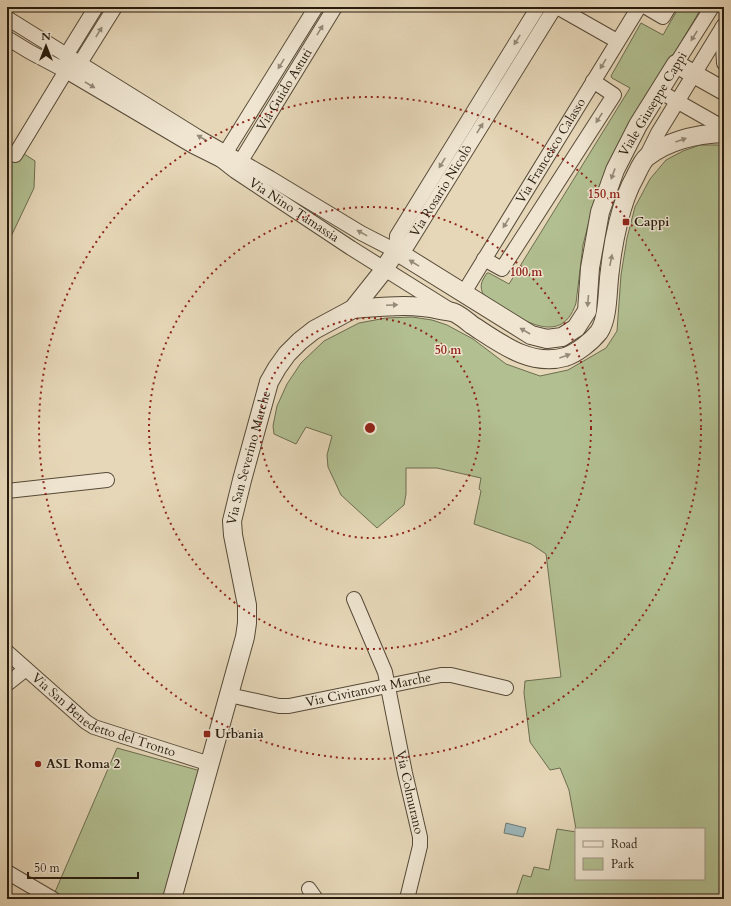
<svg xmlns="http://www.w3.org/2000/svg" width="731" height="906" font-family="Cardo,serif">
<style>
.green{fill:#b2bf91;stroke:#6c6d50}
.water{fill:#9cb7ba;stroke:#6d7975}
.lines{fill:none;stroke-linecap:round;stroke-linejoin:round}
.minor-casing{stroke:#564a38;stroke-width:16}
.tertiary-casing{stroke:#564a38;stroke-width:20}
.minor{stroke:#efe5d1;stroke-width:14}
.tertiary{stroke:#efe5d1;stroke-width:18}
.oneway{fill:#958a79}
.ring{fill:none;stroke:#8f2418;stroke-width:2;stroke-dasharray:2 4}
.poi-dot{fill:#8f2418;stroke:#efe5d1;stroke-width:1.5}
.labels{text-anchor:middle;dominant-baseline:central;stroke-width:3;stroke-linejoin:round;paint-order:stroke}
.street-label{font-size:13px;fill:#261b0e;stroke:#efe5d1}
.poi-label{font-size:13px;font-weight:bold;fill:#261b0e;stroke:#efe5d1;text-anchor:start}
.centre{fill:#8f2418;stroke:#efe5d1;stroke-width:2}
.ring-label{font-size:12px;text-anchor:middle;font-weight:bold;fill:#8f2418;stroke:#efe5d1;stroke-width:3;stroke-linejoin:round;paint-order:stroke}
</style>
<rect width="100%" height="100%" fill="#e6d7b8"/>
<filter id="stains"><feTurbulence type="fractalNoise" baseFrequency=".005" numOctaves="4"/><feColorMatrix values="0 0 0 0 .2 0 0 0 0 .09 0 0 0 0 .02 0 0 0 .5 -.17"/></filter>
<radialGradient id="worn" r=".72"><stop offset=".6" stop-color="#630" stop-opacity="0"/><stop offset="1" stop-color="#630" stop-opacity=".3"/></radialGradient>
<path class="green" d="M679,7H702L621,143L595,198L583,245L576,303C560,353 511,312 484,296C479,286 481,282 487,273H489L509,284L630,88L612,78L611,76L641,23L663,35Z
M7,143L35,161L34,188L7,245Z
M700,145H717L724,146V899H515L523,875L531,877L534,867L549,870L557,829L576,832V879H704V829H576L569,790L560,768L550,770L530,742L524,693L525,681L561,677L546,554L531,544L474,524L481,491L479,489L481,478L437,468H406V494L404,505L377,528L341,495L328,467L327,455L332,436L306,427L296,444L274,434L273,426L277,406L287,384L301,363L324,341L359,323L386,318L412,317L432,320L447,325L473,339L506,364L540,376L568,370L606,348L617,331L621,275L627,238L635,207L650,179L666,160L683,151Z
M117,748L201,771L165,899H68L55,892Z"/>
<path class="water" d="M506,823L526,828L523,837L504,833Z"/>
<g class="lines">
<defs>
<g id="minor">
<path d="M557,7L617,41"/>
<path d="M646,7L663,17L669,7"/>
<path d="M7,18L198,137L270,178L361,233L396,251"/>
<path d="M722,28L724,63"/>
<path id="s1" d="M7,38L30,52L66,71L193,146L221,160L235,171L351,248L450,310"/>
<path d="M676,64L712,7"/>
<path d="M73,67L80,63L115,7"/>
<path d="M659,91L724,128"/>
<path d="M15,155L66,71L67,54L96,7"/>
<path d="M646,157L658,133L724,25"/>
<path d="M221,160L316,7"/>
<path id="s2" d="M236,169L335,7"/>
<path id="s3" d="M396,251L407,246L555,7"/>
<path d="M396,251L397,236L538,7"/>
<path d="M484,259L502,269L614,95L593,81"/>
<path id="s4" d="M463,294L639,7"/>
<path d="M7,491L107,480"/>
<path id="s5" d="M354,599L385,672L405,773L420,837V846L407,899"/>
<path id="s6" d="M7,652L86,722L94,727L210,764"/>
<path d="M7,684L26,669"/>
<path id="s7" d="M229,695L279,706H289L441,675H451L506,688"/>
<path d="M7,872L53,899"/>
<path d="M309,889L316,899"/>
</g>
<g id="tertiary">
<path d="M353,309C383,307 410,303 440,310C445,311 450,311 455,313C461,316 467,321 472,325C500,343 530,367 565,357C577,353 591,342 599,332C609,317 607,288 610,270C613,242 621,201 635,177C638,171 642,161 647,157C669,140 697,134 724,133"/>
<path id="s8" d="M172,899L245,637L247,623V605L233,535L232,521L242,480L269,382L277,368L287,354L300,341L314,330L353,309L380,275L396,251L531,335L547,339L562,337L576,328L587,311L590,268L600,212L615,170L638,125L676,64L724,91"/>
</g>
</defs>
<use href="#minor" class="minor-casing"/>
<use href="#tertiary" class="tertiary-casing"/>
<use href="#minor" class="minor"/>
<use href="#tertiary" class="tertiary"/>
</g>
<defs><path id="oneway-solid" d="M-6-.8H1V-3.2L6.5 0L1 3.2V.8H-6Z"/></defs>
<g class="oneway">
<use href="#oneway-solid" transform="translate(320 30) rotate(-59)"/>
<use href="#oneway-solid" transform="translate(99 32) rotate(-58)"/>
<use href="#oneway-solid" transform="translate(694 36) rotate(122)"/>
<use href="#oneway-solid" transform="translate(517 40) rotate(122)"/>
<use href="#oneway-solid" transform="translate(281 64) rotate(122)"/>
<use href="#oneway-solid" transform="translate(603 64) rotate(121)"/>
<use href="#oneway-solid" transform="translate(90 85) rotate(31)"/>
<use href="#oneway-solid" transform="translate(599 118) rotate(123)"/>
<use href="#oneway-solid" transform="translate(480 128) rotate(-58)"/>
<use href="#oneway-solid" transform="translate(202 138) rotate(-150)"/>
<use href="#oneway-solid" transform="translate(681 140) rotate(-19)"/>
<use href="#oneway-solid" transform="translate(442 163) rotate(122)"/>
<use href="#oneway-solid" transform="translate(613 174) rotate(110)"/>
<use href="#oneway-solid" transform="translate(506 223) rotate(122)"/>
<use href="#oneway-solid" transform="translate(362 233) rotate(-151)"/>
<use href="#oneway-solid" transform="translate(611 260) rotate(-79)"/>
<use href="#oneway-solid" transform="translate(414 263) rotate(-148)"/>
<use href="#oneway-solid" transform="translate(588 301) rotate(95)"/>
<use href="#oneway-solid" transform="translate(392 305) rotate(-2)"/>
<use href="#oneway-solid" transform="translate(525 331) rotate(-150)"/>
<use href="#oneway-solid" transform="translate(565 356) rotate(-20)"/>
</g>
<g class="ring">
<circle cx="370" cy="428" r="110"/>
<circle cx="370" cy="428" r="221"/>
<circle cx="370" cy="428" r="331"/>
</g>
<g class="poi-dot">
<rect x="622" y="218" width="8" height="8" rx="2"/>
<rect x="203" y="730" width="8" height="8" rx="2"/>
<circle cx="38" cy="764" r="4"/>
</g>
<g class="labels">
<g class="street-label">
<text stroke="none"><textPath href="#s2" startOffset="93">Via Guido Astuti</textPath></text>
<text transform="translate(653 104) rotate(-59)">Viale Giuseppe Cappi</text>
<text stroke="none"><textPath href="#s4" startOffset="168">Via Francesco Calasso</textPath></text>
<text stroke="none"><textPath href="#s3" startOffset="77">Via Rosario Nicolò</textPath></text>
<text stroke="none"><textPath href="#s1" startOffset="335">Via Nino Tamassia</textPath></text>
<text stroke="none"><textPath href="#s8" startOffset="455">Via San Severino Marche</textPath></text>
<text stroke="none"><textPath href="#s7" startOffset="142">Via Civitanova Marche</textPath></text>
<text stroke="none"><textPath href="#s6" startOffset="118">Via San Benedetto del Tronto</textPath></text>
<text stroke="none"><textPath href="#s5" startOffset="202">Via Colmurano</textPath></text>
</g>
<g class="poi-label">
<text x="634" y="222">Cappi</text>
<text x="215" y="734">Urbania</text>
<text x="46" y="764">ASL Roma 2</text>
</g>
</g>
<circle cx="370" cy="428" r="6" class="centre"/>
<g class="ring-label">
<text x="604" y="198">150 m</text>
<text x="526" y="276">100 m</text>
<text x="448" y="354">50 m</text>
</g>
<rect width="731" height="906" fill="none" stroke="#e6d7b8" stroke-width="24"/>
<rect x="8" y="8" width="715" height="890" fill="none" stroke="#261b0e" stroke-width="2"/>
<rect x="12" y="12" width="707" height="882" fill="none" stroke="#261b0e"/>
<rect x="575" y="828" width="130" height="52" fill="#efe5d1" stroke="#9f9483"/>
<rect x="583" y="841" width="20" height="6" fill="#efe5d1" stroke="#9f9483"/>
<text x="611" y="848" font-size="12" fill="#261b0e">Road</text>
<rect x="583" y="858" width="20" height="12" fill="#b2bf91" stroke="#9f9483"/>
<text x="611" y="868" font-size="12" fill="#261b0e">Park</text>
<g transform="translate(46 46)" stroke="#efe5d1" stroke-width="3" paint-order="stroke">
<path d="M0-3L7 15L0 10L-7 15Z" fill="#261b0e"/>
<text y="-6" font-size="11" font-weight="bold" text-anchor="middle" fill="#261b0e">N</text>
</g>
<path d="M28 872v6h110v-6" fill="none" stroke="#261b0e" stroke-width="2"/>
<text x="34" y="872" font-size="12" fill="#261b0e" stroke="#efe5d1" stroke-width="3" paint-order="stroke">50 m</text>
<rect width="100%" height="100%" filter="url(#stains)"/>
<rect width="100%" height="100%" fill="url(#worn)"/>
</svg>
